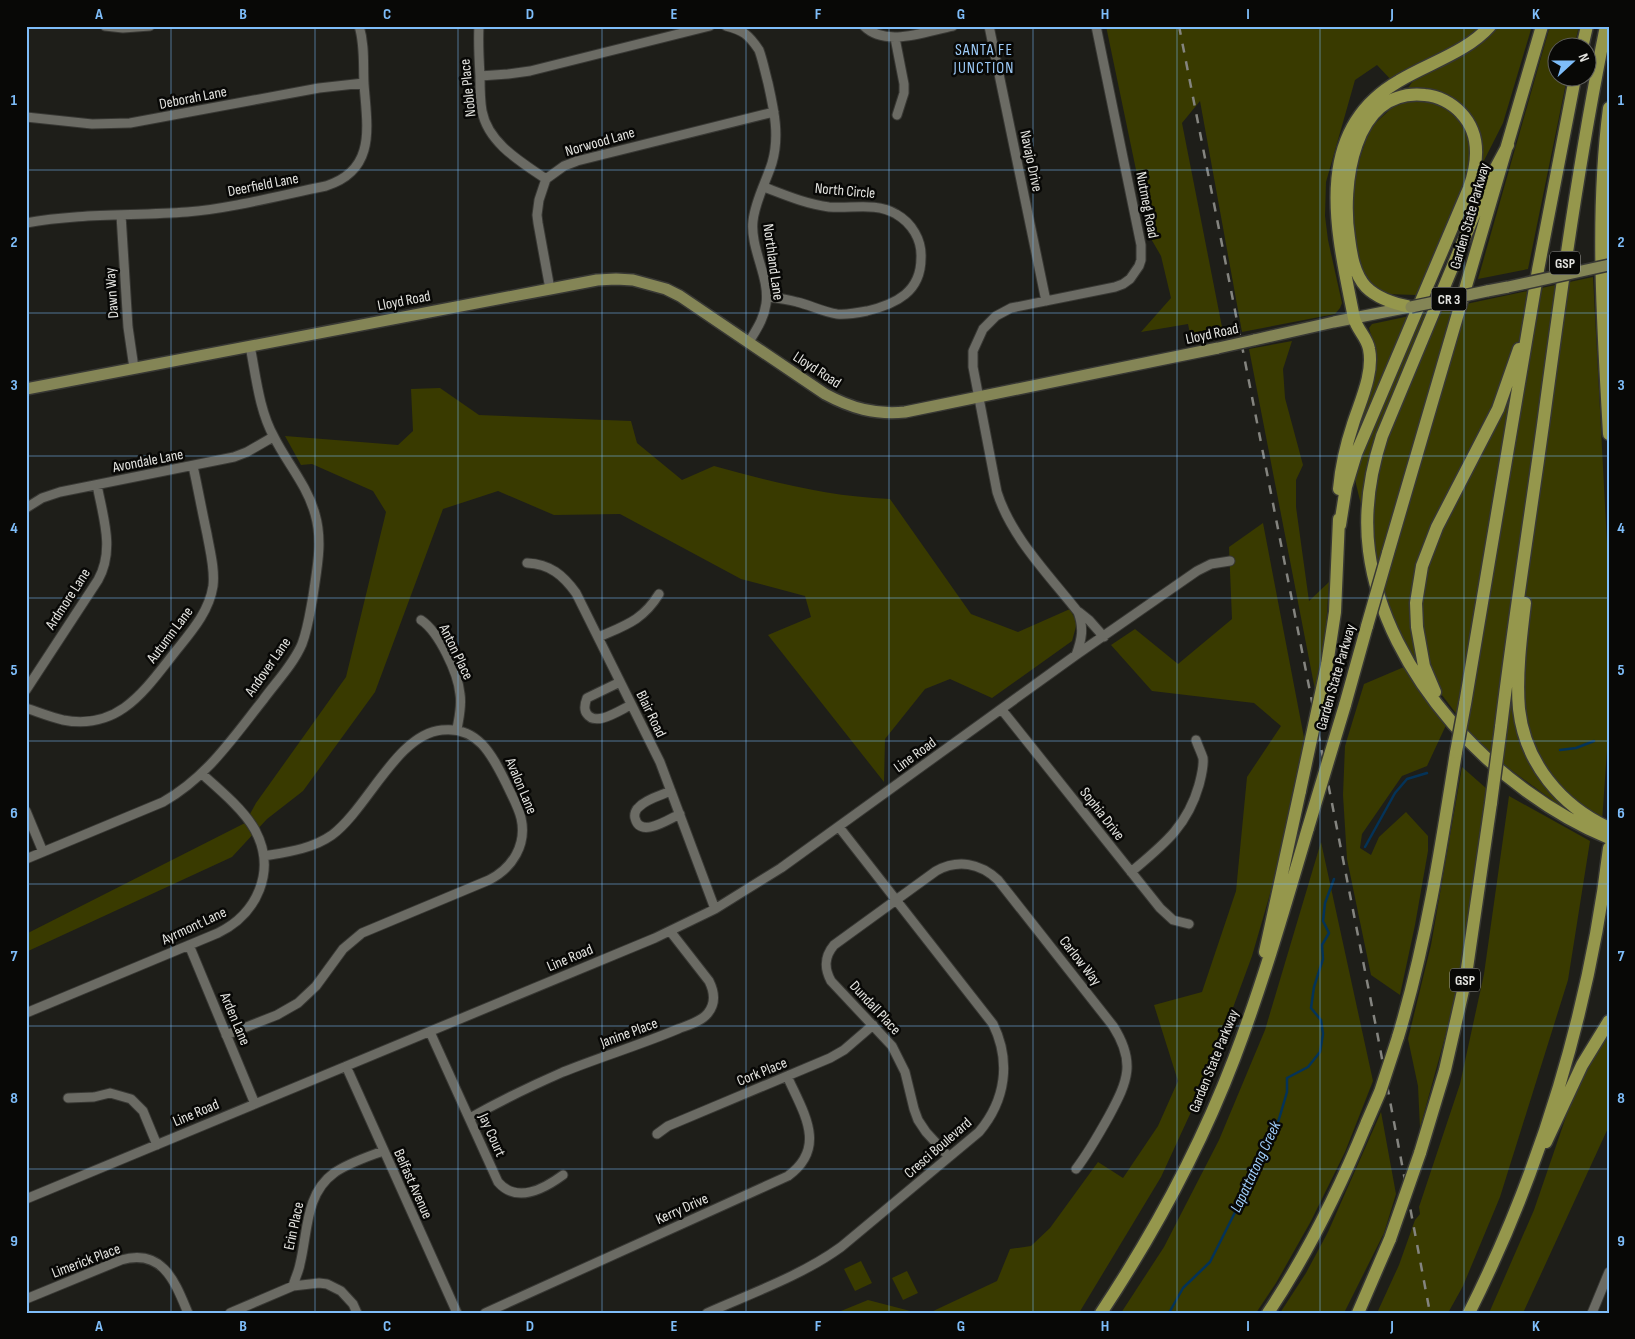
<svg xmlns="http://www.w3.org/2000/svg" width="1635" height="1339" font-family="'Sofia Sans Condensed',sans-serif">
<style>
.green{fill:#393a00}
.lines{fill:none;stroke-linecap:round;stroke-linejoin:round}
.stream{stroke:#043358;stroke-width:2.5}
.minor-casing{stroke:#383834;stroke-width:11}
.major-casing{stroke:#383834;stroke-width:14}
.highway-casing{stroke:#383834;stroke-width:15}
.minor{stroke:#6b6b64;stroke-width:9}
.major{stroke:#848556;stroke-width:11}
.highway{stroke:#95974c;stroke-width:12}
.rail{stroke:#84847f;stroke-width:2.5;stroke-dasharray:9 9;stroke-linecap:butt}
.major-bridge-casing{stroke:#383834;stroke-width:14;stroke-linecap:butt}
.highway-bridge-casing{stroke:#383834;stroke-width:15;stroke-linecap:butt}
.major-bridge{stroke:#848556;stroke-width:11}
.highway-bridge{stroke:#95974c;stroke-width:12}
.grid{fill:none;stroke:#7ebdf9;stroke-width:1;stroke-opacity:0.55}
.labels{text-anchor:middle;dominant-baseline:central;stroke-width:5;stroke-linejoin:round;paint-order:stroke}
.shield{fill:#080806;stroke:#a2a29f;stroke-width:1}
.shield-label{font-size:14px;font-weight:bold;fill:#e4e4e0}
.street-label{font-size:15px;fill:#e4e4e0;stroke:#080806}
.neighbourhood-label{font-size:16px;letter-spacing:1px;fill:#9dcbf8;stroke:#080806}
.water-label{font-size:16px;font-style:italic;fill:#9fcdf9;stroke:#080806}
.neatline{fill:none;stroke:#7ebdf9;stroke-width:2}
.grid-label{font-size:16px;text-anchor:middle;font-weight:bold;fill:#7ebdf9}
</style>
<rect width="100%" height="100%" fill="#1e1e19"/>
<path class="green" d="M1106,26H1438L1444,29L1445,26H1479L1471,40L1394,83L1377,65L1355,80L1326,182L1325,216L1328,240L1342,303L1340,308L1335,314L1242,332L1200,101L1182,123L1222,327L1190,334L1188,324L1141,332L1171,298L1161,256L1150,237Z
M1499,26H1532L1503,123L1416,295L1386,294L1367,282L1354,250L1351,185L1370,128L1397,103L1416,77L1477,45Z
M1550,26H1579L1574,47L1558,48V78H1567L1528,269L1478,279Z
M1593,277L1609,581V721L1602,822L1578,819L1507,767L1474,737L1406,648L1388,604L1372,550L1356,484L1352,441L1376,365V351L1369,328L1372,324Z
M1292,341L1283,369L1285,398L1303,465L1296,480V507L1309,601L1329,582L1325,644L1316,695L1249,349Z
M440,388L479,415L631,421L637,443L682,480L714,466C771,482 830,497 890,499L971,614L1018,632L1070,609L1077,623L1072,641L992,698L950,679L925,689L885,739L884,782L768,635L811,617L805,596L741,579L620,514L554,515L498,491L443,509L375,692L303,791L267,819L232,857L26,952V934L245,823L256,803L346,677L386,512L373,491L312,464L301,465L285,436L398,445L413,431L411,389Z
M1263,523L1306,748L1301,787L1252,956L1209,1073L1161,1177L1079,1313H929L997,1281L1010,1249L1031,1246L1050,1228L1098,1162L1123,1178L1158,1126L1178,1081L1154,1005L1202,992L1236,891L1247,777L1281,726L1254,703L1152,691L1111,645L1135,629L1178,664L1232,619L1229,547Z
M1404,667L1447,723L1427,766L1402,776L1362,834L1360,848L1371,855L1379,837L1406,812L1428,836V851L1415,925L1400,995L1371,975L1347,859L1343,795L1345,746L1364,684Z
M1462,767L1487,789L1459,986L1420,1128L1418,1086L1408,1039L1431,945Z
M1509,796L1590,841L1568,980L1500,1197L1463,1286L1448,1313H1377L1399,1265L1415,1220L1420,1214L1419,1207L1460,1084L1484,974Z
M1321,842L1373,1081L1345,1152L1311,1221L1276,1283L1256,1313H1121L1164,1247L1219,1140L1265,1030Z
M1609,1033V1126L1523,1313H1489L1534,1210L1581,1073Z
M1381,1112L1396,1194L1384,1233L1344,1313H1280L1306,1273L1328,1232Z
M861,1261L872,1283L855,1291L844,1269Z
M907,1271L918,1293L903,1300L892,1278Z
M868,1300L918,1313H836Z"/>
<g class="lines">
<path class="stream" d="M1560,750L1576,748L1594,741
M1365,847L1395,793L1407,779L1427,773
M1169,1313L1183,1288L1210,1262L1266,1151L1279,1119L1287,1092V1078L1308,1067L1320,1052L1323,1034L1321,1020L1311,1008L1314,987L1323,959L1322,945L1329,933L1323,921L1325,903L1334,879"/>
<defs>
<path id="minor" d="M105,26L123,28L150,26
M479,26C478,43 479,59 480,76C480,88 480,100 482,111C488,143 521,162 546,179
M726,26C743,30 749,35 759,50C763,61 765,72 768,83C774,110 780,136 772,163C766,182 755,201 753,221C750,249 770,277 766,304C764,319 756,330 749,342
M864,26C886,48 927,31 953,26
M989,26L1046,301
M895,38L904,84V93L897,115
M480,76L508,74L530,71L710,26
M26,117L92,124L130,123L319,88L364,83
M764,187C785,195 806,204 829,207C851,209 876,202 896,214C912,223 922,240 921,258C921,292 896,304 867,311C857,313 847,315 837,314C823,312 810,305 797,302C787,299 777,298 767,297
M121,215L128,327L134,368
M26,223C79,213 133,216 187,212C234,208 281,195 326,186C377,170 367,126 364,84C363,65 365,45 359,26
M550,289L538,223L537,215L539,200L546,179L564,166L577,161L774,112
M26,508L42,498L60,492L234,457L247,452L273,437
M527,563C550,564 563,575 576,593L660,762L715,909
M1079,612L1089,620L1104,637
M421,620C439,632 458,673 460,694C462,706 459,717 457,729
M599,637C626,625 643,620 659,594
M1076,655C1082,639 1084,628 1078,612C1049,575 1011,537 997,492L973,367V351L983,329L996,316L1011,308L1115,287L1123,284L1130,279L1139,266L1141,260V245L1096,26
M620,682L587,698C585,703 583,709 587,714C596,727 620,710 631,705
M26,690L98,580C115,550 103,517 97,485
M26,708C38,712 50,717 63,720C119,731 145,690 175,652C191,632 209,612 213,586C215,569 210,551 207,534C202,511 198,489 193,466
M1002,710L1160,908L1173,920L1189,924
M671,791C662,795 646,799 639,807C636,809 634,814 635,818C640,839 669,819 680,814
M26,811L43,852
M26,859L163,802C207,777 232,739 263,700C276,682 293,665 302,644C308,628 310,612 313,596C317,568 323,541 315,514C307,485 287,463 274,437C259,410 256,376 250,346
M1131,872C1163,845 1187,827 1199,785C1201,777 1204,767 1203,758C1201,752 1198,746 1196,740
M189,945L255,1104
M26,1013L218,933C257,914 277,871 255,830C244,810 219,789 202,774
M430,1032L498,1182C517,1204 544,1189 563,1175
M226,1035L277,1015L298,1003L316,986L343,949L362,933L489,880C513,868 527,844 521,818C518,806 511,794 506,783C492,755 478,726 442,730C397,734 368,808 332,835C312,849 288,852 264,856
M346,1066L457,1313
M68,1098L94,1097L110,1093L131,1099L143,1111L157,1145
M470,1118C500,1101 531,1086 563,1072C600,1057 640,1045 678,1029C688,1025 701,1022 708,1013C716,1003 714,991 709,981L670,931
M657,1134L668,1126L830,1058L844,1050L873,1025
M949,1157L926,1132L918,1120L914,1109L905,1072L892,1046L831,981C824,968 824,957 834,945L936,871C958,859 980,863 998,880L1113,1026C1136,1062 1128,1081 1109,1116C1099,1134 1089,1152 1076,1169
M26,1199L655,938L715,909L781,868L1076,655L1197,571L1211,564L1230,561
M293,1286C295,1278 299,1271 300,1264C308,1232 305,1194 334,1173C348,1163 367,1157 383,1151
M26,1299L121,1260C163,1248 175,1282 188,1313
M230,1313L293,1286L319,1283L327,1284L341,1291L353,1304L357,1313
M485,1313L788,1176C828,1147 803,1112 787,1076
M707,1313C752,1293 801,1276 841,1247L979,1132C1006,1100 1011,1061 993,1024L839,827
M1592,1313L1609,1272"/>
<path id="major" d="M1487,291L1508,287
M1254,340L1334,322L1409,307
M26,389L550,289L597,280L616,279L633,280L666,289L680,296L825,394C851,408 875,415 905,412L1218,348"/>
<path id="highway" d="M1582,48L1587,26
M1609,108C1595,216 1603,325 1609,434
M1508,145L1487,184L1382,436C1370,473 1364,513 1369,551C1385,675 1497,792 1609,838
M1339,489C1341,466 1346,445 1353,424C1360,402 1374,373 1369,349C1367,337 1357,330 1354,318C1338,236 1309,132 1399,81C1429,63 1467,52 1490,26
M1340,525L1346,487L1356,454L1469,188C1478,163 1481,134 1461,113C1452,103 1438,96 1425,95C1352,87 1341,187 1349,238C1351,254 1354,274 1366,287C1378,299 1395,304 1411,307
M1388,553L1542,26
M1525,603C1521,636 1516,676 1519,709C1525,763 1561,806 1609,828
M1327,665L1335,612L1339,519
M1435,692L1424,666L1417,627L1416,603L1422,566L1437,527L1498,409L1519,349
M1465,704L1538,270L1575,78
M1345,705L1367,626
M1501,727C1513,626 1529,526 1543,425C1561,291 1579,158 1606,26
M1265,952L1300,791
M1398,1037C1426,944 1441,848 1456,752
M1546,1142L1582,1065L1609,1021
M1420,1153L1445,1070L1465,982L1491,803
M1101,1313C1154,1233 1200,1148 1234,1059C1263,983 1285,906 1308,828
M1268,1313C1308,1253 1340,1188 1367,1122
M1358,1313L1390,1239
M1469,1313C1541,1170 1590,1008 1609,848"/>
</defs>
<use href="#minor" class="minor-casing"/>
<use href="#major" class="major-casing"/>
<use href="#highway" class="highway-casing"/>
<use href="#minor" class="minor"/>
<use href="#major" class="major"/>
<use href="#highway" class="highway"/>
<path class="rail" d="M1179,26L1377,1032L1430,1313"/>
<defs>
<path id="major-bridge" d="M1508,287L1609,265
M1411,307L1487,291
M1218,348L1254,340"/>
<path id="highway-bridge" d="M1367,626L1388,553
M1456,752L1465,704
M1300,791L1327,665
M1491,803L1501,727
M1308,828L1345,705
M1367,1122L1380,1092L1398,1037
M1390,1239L1420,1153"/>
</defs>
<use href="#major-bridge" class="major-bridge-casing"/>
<use href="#highway-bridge" class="highway-bridge-casing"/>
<use href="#major-bridge" class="major-bridge"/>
<use href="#highway-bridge" class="highway-bridge"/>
</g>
<path class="grid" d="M171,26V1313M315,26V1313M458,26V1313M602,26V1313M746,26V1313M889,26V1313M1033,26V1313M1177,26V1313M1320,26V1313M1464,26V1313M26,170H1609M26,313H1609M26,456H1609M26,598H1609M26,741H1609M26,884H1609M26,1026H1609M26,1169H1609"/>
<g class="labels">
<g class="shield">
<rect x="1550" y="251.5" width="30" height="23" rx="4"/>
<rect x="1431.5" y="287.5" width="35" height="23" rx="4"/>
<rect x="1450" y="968.5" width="30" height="23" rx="4"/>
</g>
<g class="shield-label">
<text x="1565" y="263">GSP</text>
<text x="1449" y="299">CR 3</text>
<text x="1465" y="980">GSP</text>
</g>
<g class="street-label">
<text transform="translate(468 88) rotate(-96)">Noble Place</text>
<text transform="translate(193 98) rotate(-11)">Deborah Lane</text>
<text transform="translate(600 142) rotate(-16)">Norwood Lane</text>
<text transform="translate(1031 161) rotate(78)">Navajo Drive</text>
<text transform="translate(263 185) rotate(-11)">Deerfield Lane</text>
<text transform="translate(845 191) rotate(5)">North Circle</text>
<text transform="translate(1147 205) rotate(79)">Nutmeg Road</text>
<text transform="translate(1470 216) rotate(-74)">Garden State Parkway</text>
<text transform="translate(773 262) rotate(82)">Northland Lane</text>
<text transform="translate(112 293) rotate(-94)">Dawn Way</text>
<text transform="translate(404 301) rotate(-11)">Lloyd Road</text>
<text transform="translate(1212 334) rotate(-12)">Lloyd Road</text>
<text transform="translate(817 370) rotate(33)">Lloyd Road</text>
<text transform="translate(148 461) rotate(-11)">Avondale Lane</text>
<text transform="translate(68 599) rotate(-57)">Ardmore Lane</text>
<text transform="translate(170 635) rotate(-53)">Autumn Lane</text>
<text transform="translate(456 652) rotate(64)">Anton Place</text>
<text transform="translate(268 667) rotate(-55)">Andover Lane</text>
<text transform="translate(1336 677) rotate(-74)">Garden State Parkway</text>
<text transform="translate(651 714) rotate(64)">Blair Road</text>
<text transform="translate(915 755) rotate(-36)">Line Road</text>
<text transform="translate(521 786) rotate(67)">Avalon Lane</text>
<text transform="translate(1102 814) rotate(52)">Sophia Drive</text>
<text transform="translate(194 926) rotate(-25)">Ayrmont Lane</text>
<text transform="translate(570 958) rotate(-23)">Line Road</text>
<text transform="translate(1080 961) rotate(52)">Carlow Way</text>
<text transform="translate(875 1008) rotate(47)">Dundall Place</text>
<text transform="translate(235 1019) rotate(67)">Arden Lane</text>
<text transform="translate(629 1033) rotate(-20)">Janine Place</text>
<text transform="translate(1214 1061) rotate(-68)">Garden State Parkway</text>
<text transform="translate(762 1072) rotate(-22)">Cork Place</text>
<text transform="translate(196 1113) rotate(-23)">Line Road</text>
<text transform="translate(492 1135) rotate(66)">Jay Court</text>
<text transform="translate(938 1148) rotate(-41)">Cresci Boulevard</text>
<text transform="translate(413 1184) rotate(66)">Belfast Avenue</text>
<text transform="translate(682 1209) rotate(-24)">Kerry Drive</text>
<text transform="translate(294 1226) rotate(-78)">Erin Place</text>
<text transform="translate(86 1261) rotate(-21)">Limerick Place</text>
</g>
<g class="neighbourhood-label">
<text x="984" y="50">SANTA FE<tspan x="984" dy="18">JUNCTION</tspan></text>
</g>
<g class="water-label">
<text transform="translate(1256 1167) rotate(-65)">Lapattatong Creek</text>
</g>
</g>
<rect width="1635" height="1339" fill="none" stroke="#080806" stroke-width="55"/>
<g transform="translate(1572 62) rotate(69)"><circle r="24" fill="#080806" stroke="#60605d"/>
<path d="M0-4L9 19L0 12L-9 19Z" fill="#7ebdf9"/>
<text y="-8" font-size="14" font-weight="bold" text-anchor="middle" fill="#e4e4e0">N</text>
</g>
<rect x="28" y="28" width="1580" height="1284" class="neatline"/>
<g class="grid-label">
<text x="99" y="19">A</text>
<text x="243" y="19">B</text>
<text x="387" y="19">C</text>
<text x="530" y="19">D</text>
<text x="674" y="19">E</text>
<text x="818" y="19">F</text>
<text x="961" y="19">G</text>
<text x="1105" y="19">H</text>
<text x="1248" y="19">I</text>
<text x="1392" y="19">J</text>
<text x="1536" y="19">K</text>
<text x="14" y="105">1</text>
<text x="1621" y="105">1</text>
<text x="14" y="247">2</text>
<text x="1621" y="247">2</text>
<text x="14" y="390">3</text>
<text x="1621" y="390">3</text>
<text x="14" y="533">4</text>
<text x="1621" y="533">4</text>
<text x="14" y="675">5</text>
<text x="1621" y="675">5</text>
<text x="14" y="818">6</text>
<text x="1621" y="818">6</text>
<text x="14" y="961">7</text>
<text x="1621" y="961">7</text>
<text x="14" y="1103">8</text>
<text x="1621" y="1103">8</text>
<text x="14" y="1246">9</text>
<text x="1621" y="1246">9</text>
<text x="99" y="1331">A</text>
<text x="243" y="1331">B</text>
<text x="387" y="1331">C</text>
<text x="530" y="1331">D</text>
<text x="674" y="1331">E</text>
<text x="818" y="1331">F</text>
<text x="961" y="1331">G</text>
<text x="1105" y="1331">H</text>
<text x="1248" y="1331">I</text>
<text x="1392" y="1331">J</text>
<text x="1536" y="1331">K</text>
</g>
</svg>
